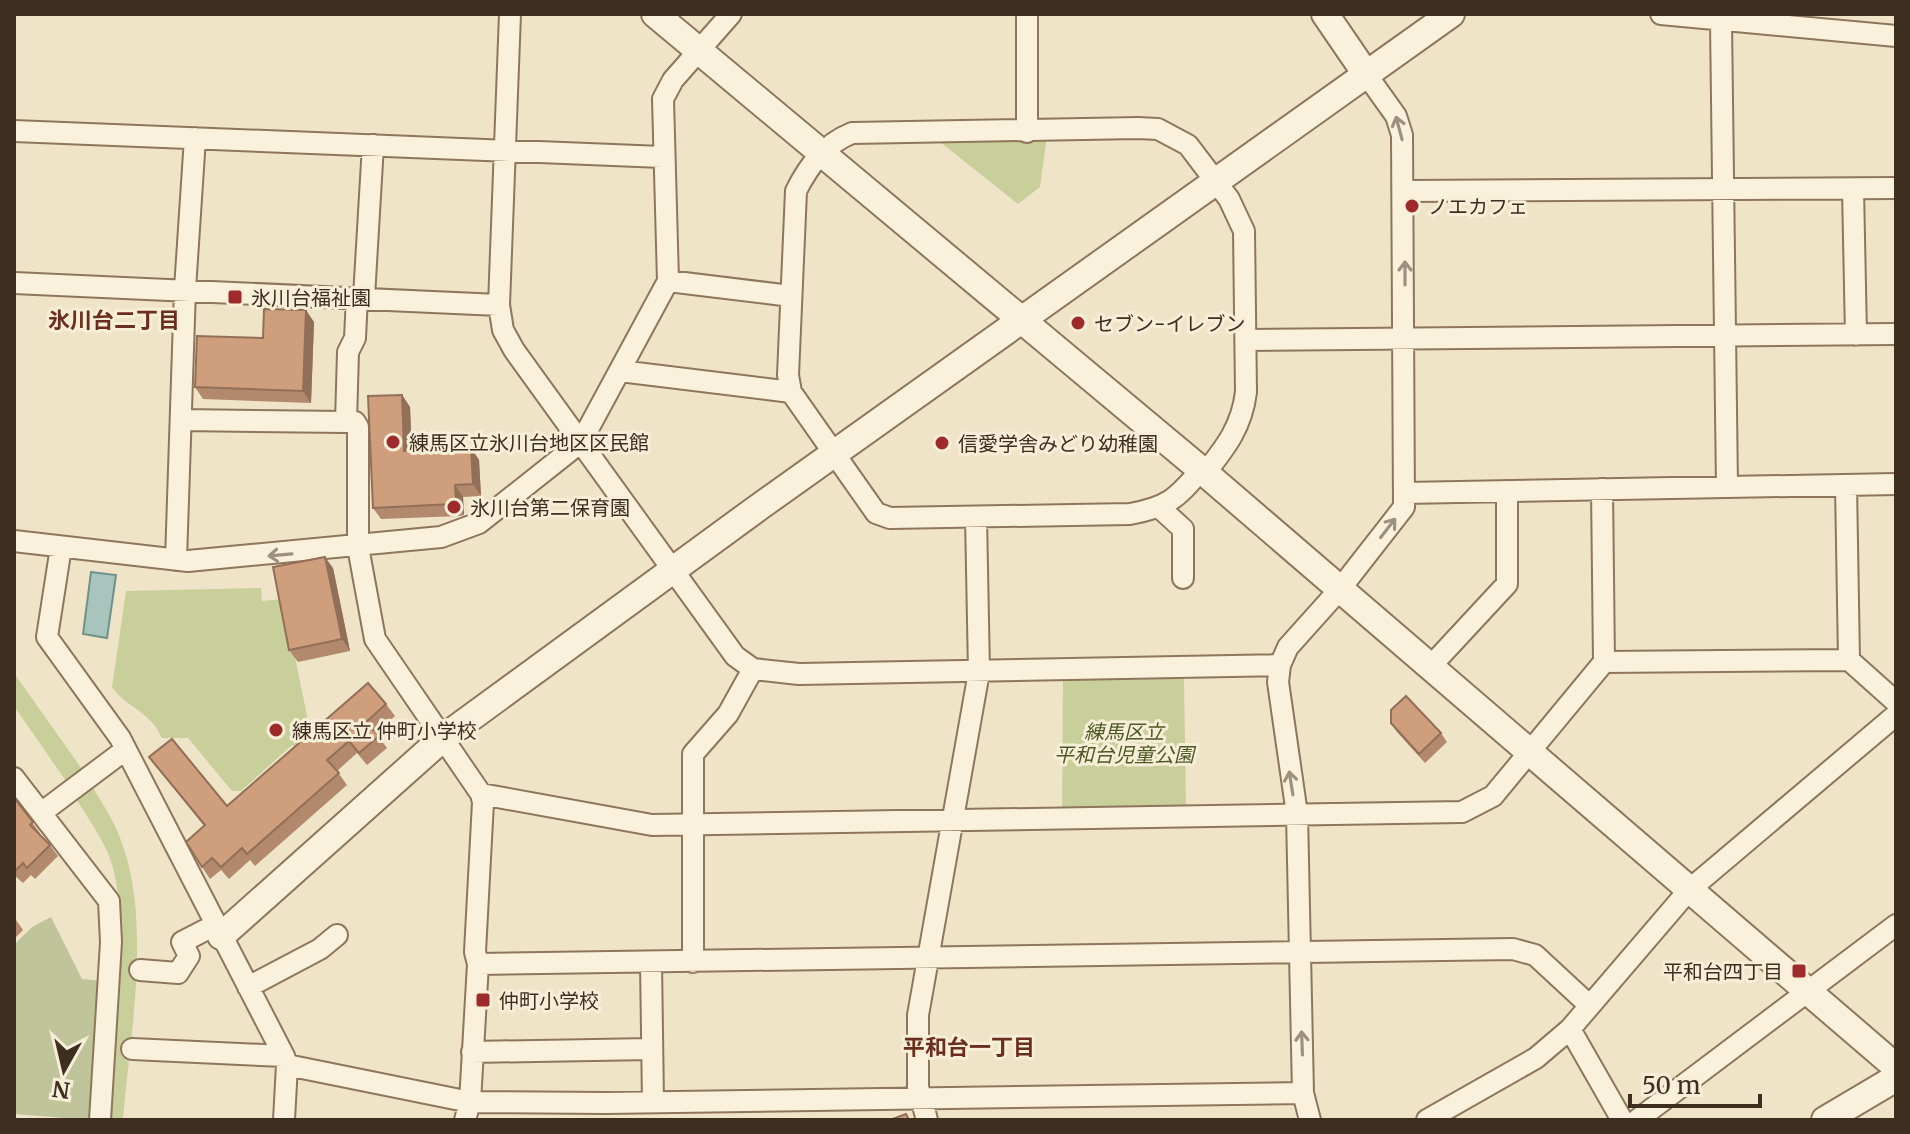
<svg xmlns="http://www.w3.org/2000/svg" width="1910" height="1134" font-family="Merriweather,'Noto Sans JP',serif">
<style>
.green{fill:#c9cf9b}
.cemetery{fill:#bfc49a}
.water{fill:#a9c4bc;stroke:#6f938a;stroke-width:2}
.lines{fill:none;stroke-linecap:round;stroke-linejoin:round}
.minor-casing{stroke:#8d765c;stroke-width:24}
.tertiary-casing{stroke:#8d765c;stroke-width:30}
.minor{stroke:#faf1dc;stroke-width:20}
.tertiary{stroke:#faf1dc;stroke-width:26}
.wall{fill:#b2896c}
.shaded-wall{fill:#916f58}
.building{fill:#cf9f7d;stroke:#916f58;stroke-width:2}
.oneway{stroke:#9c907e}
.poi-dot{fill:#9e2a2b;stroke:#f7eed8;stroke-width:3}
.labels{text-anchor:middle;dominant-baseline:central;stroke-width:6;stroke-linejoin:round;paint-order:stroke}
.poi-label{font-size:20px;fill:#3d2e20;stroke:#f7eed8;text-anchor:start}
.park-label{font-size:20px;font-style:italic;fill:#4d5a26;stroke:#f7eed8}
.neighbourhood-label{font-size:22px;font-weight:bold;fill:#6b2e1e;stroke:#f7eed8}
</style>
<rect width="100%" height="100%" fill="#f0e4c8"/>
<path class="green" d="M1047,136L1040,187L1018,204L935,138Z
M261,588L262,601L283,599L311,735L296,748L292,745L241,791H232L188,738H162C148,709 130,711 112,687L126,591Z
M14,673L84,772L68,784L14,706Z
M1184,676L1186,808L1062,807L1063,679Z
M92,786C104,806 116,824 123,846C151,927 130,1035 123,1120H111L107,1116C112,1047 134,910 107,851C98,832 86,815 75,797Z"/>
<path class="cemetery" d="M51,917L82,979L102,981L90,1120L14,1114V945L32,927Z"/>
<path class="water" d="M91,572L116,575L107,638L83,634Z"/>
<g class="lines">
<defs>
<path id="minor" d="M510,14L499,305L503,330L514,350L735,656L753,669L799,674L1280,665
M1661,14L1896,36
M1721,22L1727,487
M14,131L662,157
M1027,132V14
M1853,189L1856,335
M1405,191L1896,188
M668,281L791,296
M14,283L499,305
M364,297L373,145
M1246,340L1896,334
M620,371L791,392
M181,420L346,422H355L358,427V547L375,639L481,794L483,802L475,952L478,964L470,1102L465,1120
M346,422L348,352L355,338L357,297
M1201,470C1176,499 1168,507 1130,514L890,518L876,513L791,392L788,375L796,191C809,165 825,144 852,133L1138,128L1158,129L1188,145L1229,199L1244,231L1246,392C1242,426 1226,447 1205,473
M1846,485L1849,660L1896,702
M1602,489L1604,662
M1404,493L1896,484
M1160,508L1183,529V578
M14,541L188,561L441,537L479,523L581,442L668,281L663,99L673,80L731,14
M61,547L47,637L120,738L284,1056L287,1065L284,1120
M176,560L185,289L195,138
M1430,667L1507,584V491
M14,778L109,901L111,942L100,1120
M481,794L652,825L1462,812L1493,796L1604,662L1849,660
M41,813L125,750
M651,962L653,1102
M693,962V754L728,714L753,669
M478,964L1513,949L1535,955L1589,1005
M140,970L178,973L189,956L182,942L215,925
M248,987L320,949L337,935
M1570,1029L1622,1120
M132,1049L284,1056
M472,1052L651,1049
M287,1065L470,1102L606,1103L1303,1093
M927,1120L918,1087V1015L979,672L976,517
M1310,1120L1303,1093L1297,814L1278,682L1280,665L1288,647L1340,589L1404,507L1402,135L1396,116L1366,74
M1427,1120L1536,1058L1570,1029L1689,890L1896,715
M1637,1120L1896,925"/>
<path id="tertiary" d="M655,14L1205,473L1896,1067
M1325,14L1366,74
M221,936L443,738L759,507L1451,14
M1825,1120L1896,1078"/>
</defs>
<use href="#minor" class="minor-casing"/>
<use href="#tertiary" class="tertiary-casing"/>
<use href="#minor" class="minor"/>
<use href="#tertiary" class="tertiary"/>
</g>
<path class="wall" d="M314,322L311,403L203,399L195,387L263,338Z
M402,395L410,407L412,450L471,448L479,460L481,496L463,497L464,515L460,516L381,519L373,508Z
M333,568L350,651L298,662L289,650Z
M386,704L395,716L376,733L387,748L367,765L357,753L337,771L347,785L255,866L250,860L229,879L221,870L210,879L202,867L204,826L149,757L227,806Z
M1391,723L1441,733L1447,742L1425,763L1397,732Z
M14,798L40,833L39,835L50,845L58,856L35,879L31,875L23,883L14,875Z
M14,917L23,930L14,939Z"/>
<path class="shaded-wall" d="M306,310L314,322L311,403L303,391Z
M402,395L410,407L412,462L404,451Z
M471,448L479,460L481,496L473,484Z
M455,485L463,497L464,515L456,503Z
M325,557L333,568L350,651L342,639Z"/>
<path class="building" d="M264,309L306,310L303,391L195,387L197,336L263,338Z
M402,395L404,451L471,448L473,484L455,485L456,503L452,504L373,508L368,396Z
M325,557L342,639L289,650L273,567Z
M368,683L386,704L366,722L379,736L359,753L349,741L327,760L339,773L247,854L242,848L221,867L212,858L202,867L186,842L205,825L149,757L172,739L227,806Z
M1406,696L1441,733L1419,754L1391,723V710Z
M14,798L33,822L30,825L50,845L27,868L23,863L15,871L14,870Z
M906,1114L909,1120H890Z"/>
<defs><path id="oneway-shaft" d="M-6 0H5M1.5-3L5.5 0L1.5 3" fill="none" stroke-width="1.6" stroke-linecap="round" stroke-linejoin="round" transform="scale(2)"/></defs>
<g class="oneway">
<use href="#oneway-shaft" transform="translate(1399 128) rotate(-105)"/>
<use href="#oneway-shaft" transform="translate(1405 273) rotate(-90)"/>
<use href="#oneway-shaft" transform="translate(1388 528) rotate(-52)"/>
<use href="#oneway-shaft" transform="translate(280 555) rotate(175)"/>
<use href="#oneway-shaft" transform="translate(1291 783) rotate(-99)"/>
<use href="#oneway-shaft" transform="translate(1302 1043) rotate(-92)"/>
</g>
<g class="poi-dot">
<circle cx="1412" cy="206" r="8"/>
<rect x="227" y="289" width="16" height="16" rx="4"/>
<circle cx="1078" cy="323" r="8"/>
<circle cx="393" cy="442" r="8"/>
<circle cx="942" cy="443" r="8"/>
<circle cx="454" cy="507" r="8"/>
<circle cx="276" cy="730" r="8"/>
<rect x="1791" y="963" width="16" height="16" rx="4"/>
<rect x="475" y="992" width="16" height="16" rx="4"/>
</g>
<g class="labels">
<g class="poi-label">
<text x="1428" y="206">ノエカフェ</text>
<text x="251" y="297">氷川台福祉園</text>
<text x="1094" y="323">セブン-イレブン</text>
<text x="409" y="442">練馬区立氷川台地区区民館</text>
<text x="958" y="443">信愛学舎みどり幼稚園</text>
<text x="470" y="507">氷川台第二保育園</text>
<text x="292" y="730">練馬区立 仲町小学校</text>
<text x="1783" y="971" text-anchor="end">平和台四丁目</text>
<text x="499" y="1000">仲町小学校</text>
</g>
<g class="park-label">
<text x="1124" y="731">練馬区立<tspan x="1124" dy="23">平和台児童公園</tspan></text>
</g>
<g class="neighbourhood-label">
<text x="114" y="320">氷川台二丁目</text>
<text x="969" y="1047">平和台一丁目</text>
</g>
</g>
<rect width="1910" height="1134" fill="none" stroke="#3d2e20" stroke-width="32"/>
<g transform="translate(64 1070) rotate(188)" stroke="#f7eed8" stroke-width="6" paint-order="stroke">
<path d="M0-6L14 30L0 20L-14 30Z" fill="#3d2e20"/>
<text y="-12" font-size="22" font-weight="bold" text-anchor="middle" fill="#3d2e20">N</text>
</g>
<path d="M1630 1094v12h130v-12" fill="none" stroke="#3d2e20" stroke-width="4"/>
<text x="1642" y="1094" font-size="24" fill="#3d2e20" stroke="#f7eed8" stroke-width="6" paint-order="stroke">50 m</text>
</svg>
